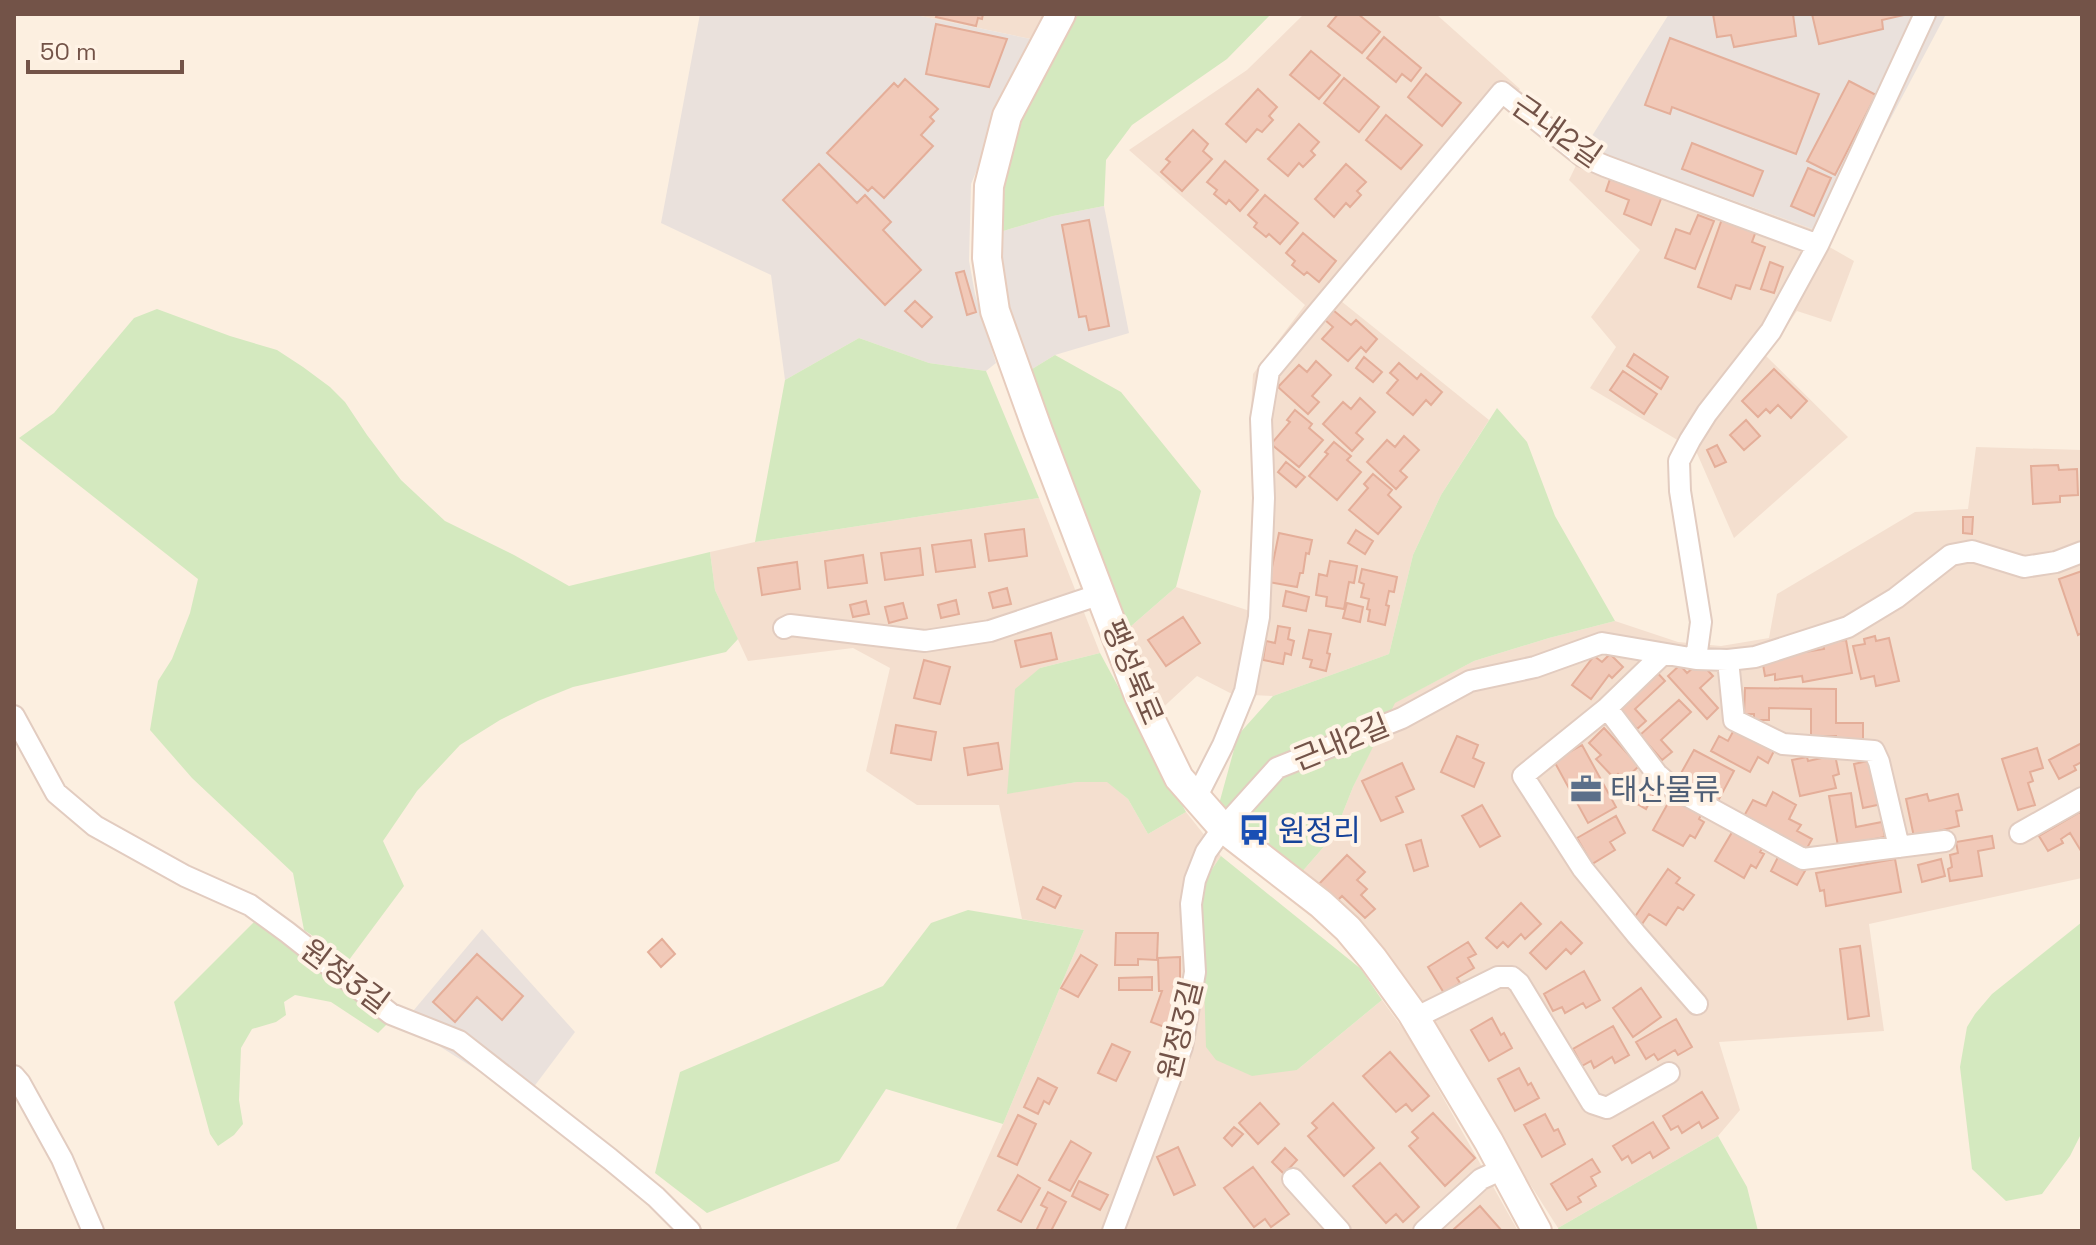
<svg xmlns="http://www.w3.org/2000/svg" width="2096" height="1245" font-family="'Space Grotesk','Noto Sans KR',sans-serif">
<style>
.residential{fill:#f4dfcf}
.industrial{fill:#eae1dc}
.green{fill:#d4e9bf}
.building{fill:#f1c9b8;stroke:#e4ae99;stroke-width:2}
.lines{fill:none;stroke-linecap:round;stroke-linejoin:round}
.street-casing{stroke:#e2ccc0;stroke-width:24}
.secondary-casing{stroke:#e7ccbd;stroke-width:32}
.street{stroke:#fff;stroke-width:20}
.secondary{stroke:#fff;stroke-width:28}
.labels{text-anchor:middle;dominant-baseline:central;stroke-width:8;stroke-linejoin:round;paint-order:stroke}
.street-label{font-size:30px;fill:#735348;stroke:#fff3e6}
.service-label{font-size:30px;fill:#4e5e75;stroke:#fff3e6;text-anchor:start}
.transit-label{font-size:30px;fill:#164399;stroke:#fff3e6;text-anchor:start}
</style>
<rect width="100%" height="100%" fill="#fcefe0"/>
<path class="residential" d="M911,14H1045L1031,39Z
M1304,14H1436L1520,89L1341,301L1489,420L1441,495L1413,555L1389,654L1273,696L1232,694L1197,676L1157,713L1122,634L1176,587L1250,611L1254,508L1250,429L1253,374L1305,305L1129,150L1247,70Z
M1585,147L1829,235L1826,245L1854,261L1831,322L1797,311L1766,356L1848,437L1734,538L1696,451L1590,388L1616,347L1591,317L1640,250L1569,180Z
M1976,447L2082,450V878L1869,924L1884,1031L1719,1042L1740,1110L1718,1136L1558,1228L1367,929L1301,873L1334,835L1353,787L1394,703L1474,661L1549,638L1615,621L1678,642L1721,646L1769,638L1777,594L1915,512L1968,509Z
M1039,498L1100,653L1040,668L1012,739L1008,793L1077,782H1108L1128,799L1148,834L1186,812L1221,856L1201,885L1297,1070L1382,1000L1409,1037L1518,1231H955L1003,1124L1084,930L1022,919L999,805H917L866,771L890,668L853,648L748,661L715,590L710,552L755,542Z"/>
<path class="industrial" d="M700,14H911L1031,39L971,184L969,261L975,294L996,363L986,371L929,363L859,338L785,380L771,275L661,223Z
M1669,14H1946L1829,235L1585,147Z
M1104,206L1129,333L1055,355L1024,374L1000,292V232L1053,216Z
M482,929L575,1032L524,1100L403,1023Z"/>
<path class="green" d="M1078,14H1271L1227,59L1132,125L1106,160L1104,206L1053,216L1000,232L1007,166L1029,100Z
M157,309L230,336L277,350L303,367L330,387L345,402L367,435L401,480L445,521L514,555L569,586L710,552L715,590L738,639L726,652L573,687L538,701L500,720L460,745L417,791L383,841L404,886L349,960L304,930L293,873L192,778L150,730L158,681L172,659L190,613L198,579L19,438L54,413L134,318Z
M859,338L929,363L986,371L1039,498L755,542L785,380Z
M1055,355L1121,392L1201,491L1176,587L1122,634L1024,374Z
M1497,408L1527,442L1555,516L1615,621L1549,638L1474,661L1395,703L1353,787L1334,835L1301,873L1219,804L1238,735L1273,696L1389,654L1413,555L1441,495Z
M1100,653L1186,812L1148,834L1128,799L1107,782H1077L1007,794L1015,689L1040,668Z
M1221,856L1361,969L1382,1000L1297,1070L1252,1076L1216,1060L1206,1047L1201,885Z
M968,910L1084,930L1003,1124L886,1089L839,1161L707,1213L655,1173L680,1072L883,986L931,923Z
M254,922L390,1021L378,1033L331,1002L295,995L284,1002L286,1015L276,1022L252,1029L241,1048L239,1100L243,1124L234,1135L218,1146L210,1134L174,1002Z
M2082,922V1132L2070,1156L2042,1194L2006,1201L1972,1169L1960,1067L1967,1027L1975,1014L1992,994Z
M1718,1136L1747,1187L1758,1231H1559L1558,1228Z"/>
<path class="building" d="M937,14H983L982,19L978,18L976,26L936,17Z
M1338,14H1358L1380,32L1362,53L1328,26Z
M1713,14H1793L1796,36L1734,47L1731,35L1717,37Z
M1812,14H1908L1882,20L1883,29L1819,44Z
M936,24L1007,39L989,87L926,74Z
M1384,37L1421,68L1411,81L1402,74L1396,82L1367,58Z
M1670,38L1819,94L1796,154L1672,107L1670,114L1645,105Z
M1311,51L1340,75L1319,99L1290,75Z
M1426,74L1461,103L1442,126L1408,97Z
M1344,78L1379,107L1359,132L1324,103Z
M905,79L938,109L930,117L934,121L921,135L933,146L884,198L872,187L868,191L827,153L894,83L898,87Z
M1849,81L1876,95L1835,175L1807,161Z
M1258,89L1277,107L1269,116L1273,120L1262,132L1257,129L1246,142L1226,124Z
M1386,115L1422,145L1401,169L1366,140Z
M1299,124L1319,142L1311,151L1315,155L1303,167L1299,163L1288,176L1268,159Z
M1193,130L1208,144L1203,151L1212,159L1182,191L1161,172L1170,162L1166,159Z
M1692,143L1763,171L1753,196L1682,169Z
M1225,161L1258,190L1240,211L1229,200L1226,204L1214,194L1217,190L1207,182Z
M819,164L857,203L865,195L891,222L883,230L921,270L885,305L783,200Z
M1346,164L1366,182L1357,191L1361,195L1350,207L1346,203L1334,217L1315,199Z
M1808,168L1831,178L1814,216L1791,206Z
M1611,176L1662,196L1651,225L1624,214L1629,200L1606,191Z
M1265,195L1298,223L1280,244L1269,234L1266,237L1254,227L1257,223L1248,215Z
M1698,215L1714,221L1695,269L1665,258L1676,229L1690,234Z
M1722,219L1756,231L1752,242L1765,247L1750,289L1736,285L1731,299L1698,287Z
M1089,220L1109,326L1089,330L1086,316L1079,317L1062,225Z
M1303,233L1336,261L1319,282L1307,272L1304,275L1292,265L1295,261L1286,253Z
M1770,262L1783,267L1774,293L1761,289Z
M964,271L976,312L967,315L956,273Z
M915,301L932,317L922,327L905,311Z
M1333,310L1351,325L1356,320L1377,339L1366,352L1361,347L1348,361L1322,339L1333,327L1325,320Z
M1634,354L1668,377L1661,389L1627,366Z
M1364,357L1382,372L1373,382L1356,368Z
M1316,361L1331,375L1312,396L1319,402L1308,414L1278,387L1299,365L1307,372Z
M1399,363L1417,379L1421,374L1442,392L1431,405L1426,400L1413,415L1387,393L1398,380L1390,373Z
M1774,369L1807,401L1791,418L1778,405L1770,413L1766,409L1758,417L1742,401Z
M1623,371L1657,394L1644,414L1610,390Z
M1360,398L1375,412L1356,433L1363,439L1352,451L1323,424L1343,402L1351,409Z
M1295,410L1312,424L1309,428L1323,440L1299,467L1271,444L1290,422L1287,420Z
M1746,420L1760,436L1744,450L1730,435Z
M1404,436L1419,450L1400,471L1407,477L1396,489L1367,462L1387,440L1395,447Z
M1334,442L1351,456L1347,460L1361,472L1337,500L1309,476L1328,454L1325,452Z
M1717,445L1726,462L1715,467L1707,450Z
M1286,462L1305,477L1296,487L1278,472Z
M2058,465L2059,470L2077,469L2078,495L2060,496V502L2033,504L2031,466Z
M1373,474L1392,490L1388,495L1401,507L1378,534L1349,510L1368,488L1364,484Z
M1963,517H1973L1972,534L1963,533Z
M1024,529L1027,556L989,561L985,534Z
M1356,530L1373,541L1365,554L1348,543Z
M1279,533L1312,540L1309,554L1306,553L1303,573H1300L1297,587L1269,582Z
M971,540L975,567L936,572L932,545Z
M920,548L923,575L885,580L881,553Z
M863,555L867,583L828,588L825,561Z
M1330,561L1357,566L1354,583L1349,582L1344,609L1326,606L1327,597L1316,595L1319,574L1327,576Z
M797,562L800,589L762,595L758,568Z
M1362,569L1397,577L1394,592L1389,591L1386,605L1389,606L1385,625L1368,621L1370,610L1367,609L1369,599L1361,597L1364,584L1359,582Z
M2082,571V633L2078,635L2059,579Z
M1007,588L1011,604L993,608L989,593Z
M1286,591L1309,597L1306,611L1283,606Z
M956,600L959,614L941,618L938,605Z
M866,601L869,614L853,617L850,605Z
M903,603L907,618L889,623L885,607Z
M1347,603L1363,607L1360,622L1343,618Z
M1183,617L1200,643L1166,666L1148,640Z
M1278,626L1290,628L1288,639L1294,641L1291,655L1285,653L1283,664L1263,660L1266,641L1275,643Z
M1309,630L1331,634L1327,653L1330,654L1326,671L1310,667L1312,660L1303,658Z
M1051,633L1057,659L1021,667L1015,641Z
M1875,636L1876,641L1889,638L1899,681L1876,686L1874,676L1861,679L1853,646L1865,644L1864,639Z
M1846,640L1852,673L1803,682L1802,676L1775,680V674L1765,676L1762,659L1824,649L1823,643Z
M1610,654L1623,667L1612,678L1609,675L1591,699L1572,685L1594,656L1602,662Z
M924,660L950,667L940,704L914,698Z
M1700,662L1713,676L1700,688L1718,708L1707,719L1668,676L1680,665L1687,673Z
M1653,668L1665,681L1635,709L1646,721L1637,729L1614,704Z
M1745,688L1836,689V723H1863V740H1836V736H1811V709L1769,708V720H1754V714H1744Z
M1679,700L1691,712L1661,740L1672,752L1662,760L1640,735Z
M896,725L936,732L931,760L891,753Z
M1604,728L1639,766L1624,780L1618,774L1614,778L1596,759L1601,755L1589,743Z
M1735,728L1775,749L1768,763L1758,757L1750,772L1711,751L1719,736L1728,741Z
M1457,736L1478,745L1473,758L1484,763L1474,787L1441,772Z
M998,743L1002,769L968,775L964,748Z
M2082,743V762L2074,766L2076,770L2059,779L2049,760Z
M1582,745L1616,807L1588,823L1554,761Z
M2037,748L2043,768L2030,772L2033,781L2028,783L2035,805L2018,810L2002,759Z
M1694,750L1734,771L1718,801L1689,786L1691,781L1680,775Z
M1835,755L1839,774L1833,776L1836,788L1800,796L1792,760L1807,757L1808,761Z
M1872,760L1882,804L1863,808L1854,764Z
M1402,763L1414,789L1396,797L1403,812L1381,821L1362,781Z
M1640,787L1654,794L1646,809L1632,801Z
M1773,792L1796,805L1789,819L1801,825L1797,831L1812,839L1806,850L1744,816L1753,800L1766,806Z
M1851,793L1856,827L1882,822L1885,837L1838,846L1829,796Z
M1927,794L1929,801L1958,794L1962,810L1956,811L1959,826L1914,837L1906,799Z
M1672,796L1702,813L1699,819L1704,822L1695,838L1690,835L1683,846L1653,830Z
M1482,805L1500,836L1480,847L1462,816Z
M2080,812L2082,815V850L2081,851L2070,833L2061,839L2063,843L2048,851L2039,836Z
M1616,816L1625,833L1610,842L1615,850L1592,864L1577,838Z
M1734,829L1763,847L1760,852L1764,854L1756,868L1751,865L1744,878L1715,861Z
M1992,836L1994,848L1978,851L1982,876L1950,881L1948,869L1952,867L1950,855L1958,853L1956,842Z
M1421,840L1428,866L1414,871L1406,845Z
M1347,855L1365,872L1357,880L1367,889L1361,895L1375,909L1365,918L1342,896L1337,901L1319,884Z
M1778,857L1805,871L1797,885L1771,871Z
M1895,859L1901,892L1826,906L1824,890L1820,891L1816,873Z
M1941,859L1945,876L1922,882L1918,865Z
M1668,869L1680,878L1676,883L1694,895L1683,910L1678,907L1666,925L1649,914L1642,924L1634,918Z
M1043,887L1061,896L1055,908L1037,899Z
M1521,903L1541,924L1525,939L1521,934L1508,947L1503,942L1497,948L1486,938Z
M1561,922L1582,943L1571,954L1566,949L1546,969L1530,953Z
M1116,933H1158L1157,960L1138,959V965H1115Z
M662,939L675,954L661,967L648,952Z
M1468,942L1476,954L1468,958L1474,968L1457,978L1460,983L1444,993L1428,967Z
M1860,946L1869,1016L1848,1019L1840,949Z
M477,954L523,996L502,1020L477,997L455,1022L433,1002Z
M1081,955L1097,965L1078,997L1061,988Z
M1180,957V991L1167,1028L1151,1022L1162,991H1159L1158,958Z
M1584,971L1600,1000L1586,1008L1583,1003L1565,1013L1562,1007L1553,1011L1544,994Z
M1152,977V990H1119V978Z
M1641,988L1661,1017L1633,1037L1613,1008Z
M1492,1018L1501,1035L1504,1033L1512,1048L1489,1061L1471,1030Z
M1676,1019L1692,1047L1678,1055L1675,1050L1658,1060L1654,1054L1646,1059L1636,1042Z
M1613,1026L1629,1055L1615,1063L1612,1057L1594,1068L1591,1061L1582,1066L1573,1049Z
M1112,1044L1130,1052L1116,1081L1098,1073Z
M1390,1052L1429,1096L1412,1111L1406,1104L1396,1112L1363,1076Z
M1519,1068L1528,1085L1531,1083L1539,1098L1515,1111L1498,1079Z
M1038,1078L1057,1088L1049,1104L1044,1101L1038,1114L1024,1107Z
M1702,1092L1718,1118L1702,1128L1699,1122L1682,1133L1678,1126L1671,1130L1663,1116Z
M1260,1103L1279,1124L1258,1144L1239,1123Z
M1333,1103L1374,1148L1344,1176L1308,1136L1317,1128L1312,1123Z
M1433,1113L1475,1158L1445,1186L1409,1146L1418,1138L1412,1132Z
M1545,1114L1554,1131L1558,1129L1565,1144L1542,1157L1524,1125Z
M1018,1115L1036,1124L1017,1165L998,1156Z
M1653,1122L1669,1148L1653,1158L1650,1152L1632,1163L1628,1156L1622,1160L1613,1146Z
M1234,1127L1243,1134L1232,1146L1224,1138Z
M1071,1141L1091,1153L1070,1191L1049,1180Z
M1178,1147L1195,1185L1174,1195L1157,1157Z
M1285,1148L1297,1160L1284,1174L1272,1162Z
M1592,1159L1600,1172L1591,1177L1596,1186L1578,1197L1581,1202L1567,1210L1551,1184Z
M1380,1163L1419,1207L1403,1222L1396,1214L1386,1223L1353,1186Z
M1253,1167L1289,1214L1271,1227L1265,1219L1254,1227L1224,1188Z
M1018,1175L1040,1188L1021,1222L998,1210Z
M1079,1181L1108,1195L1100,1210L1072,1196Z
M1048,1192L1066,1202L1051,1231H1036L1047,1208L1041,1205Z
M1480,1206L1502,1231H1455L1454,1229Z"/>
<g class="lines">
<defs>
<path id="street" d="M784,628L790,625L925,641L990,631L1101,594
M1663,654L1607,708L1523,776L1583,869L1636,934L1697,1004
M1696,659L1728,660L1755,657L1848,627L1896,598L1951,555L1972,551L2024,567L2056,562L2082,552
M1728,660L1734,720L1783,744L1874,751L1879,762L1899,847
M1607,708L1657,774L1673,788L1803,859L1945,841
M14,716L56,793L95,826L185,876L250,905L287,932L391,1014L459,1041L610,1159L656,1197L690,1231
M1196,798L1223,745L1245,691L1259,617L1264,498L1261,419L1269,371L1502,92L1582,156L1605,166L1818,245
M2020,833L2082,798
M1415,1018L1498,977H1512L1519,983L1592,1103L1607,1108L1669,1073
M14,1076L20,1083L62,1159L93,1231
M1293,1179L1340,1231
M1113,1231L1182,1047L1195,972L1191,904L1195,880L1206,852L1223,828L1277,768L1402,718L1470,681L1535,667L1602,643L1696,659L1701,622L1680,491L1679,461L1690,440L1707,413L1771,331L1818,245L1925,14
M1424,1231L1481,1179L1503,1169"/>
<path id="secondary" d="M1061,14L1007,116L989,186L987,258L995,311L1038,431L1139,696L1179,778L1223,828L1321,904L1348,929L1373,959L1412,1013L1489,1142L1537,1231"/>
</defs>
<use href="#street" class="street-casing"/>
<use href="#secondary" class="secondary-casing"/>
<use href="#street" class="street"/>
<use href="#secondary" class="secondary"/>
</g>
<defs>
<symbol id="office-bare" viewBox="-9 -9 18 18"><path d="M-6-3h4V-5.5h4V-3h4V5H-6ZM-1-4.5V-3h2v-1.5ZM-6 0V1H6V0Z" fill="#5c6f8a" stroke="#fff3e6" stroke-width="2.5" paint-order="stroke"/></symbol>
<symbol id="bus-bare" viewBox="-9 -9 18 18"><path d="M-5-6H5V4H4V6H2V4H-2V6H-4V4H-5ZM-3.5-4V0h7V-4ZM-3.5 1.2v1.5H-2V1.2ZM2 1.2v1.5H3.5V1.2Z" fill="#1a4fb4" stroke="#fff3e6" stroke-width="2.5" paint-order="stroke"/></symbol>
</defs>
<g fill-rule="evenodd">
<use href="#office-bare" x="1564" y="767" width="44" height="44"/>
<use href="#bus-bare" x="1232" y="808" width="44" height="44"/>
</g>
<g class="labels">
<g class="street-label">
<text transform="translate(1557 131) rotate(35)">근내2길</text>
<text transform="translate(1133 672) rotate(67)">팽성북로</text>
<text transform="translate(1341 742) rotate(-22)">근내2길</text>
<text transform="translate(345 976) rotate(37)">원정3길</text>
<text transform="translate(1180 1030) rotate(-76)">원정3길</text>
</g>
<g class="service-label">
<text x="1610" y="789">태산물류</text>
</g>
<g class="transit-label">
<text x="1278" y="830">원정리</text>
</g>
</g>
<rect width="2096" height="1245" fill="none" stroke="#735348" stroke-width="32"/>
<path d="M28 60v12h154v-12" fill="none" stroke="#735348" stroke-width="4"/>
<text x="40" y="60" font-size="24" fill="#735348" stroke="#fff3e6" stroke-width="6" paint-order="stroke">50 m</text>
</svg>
